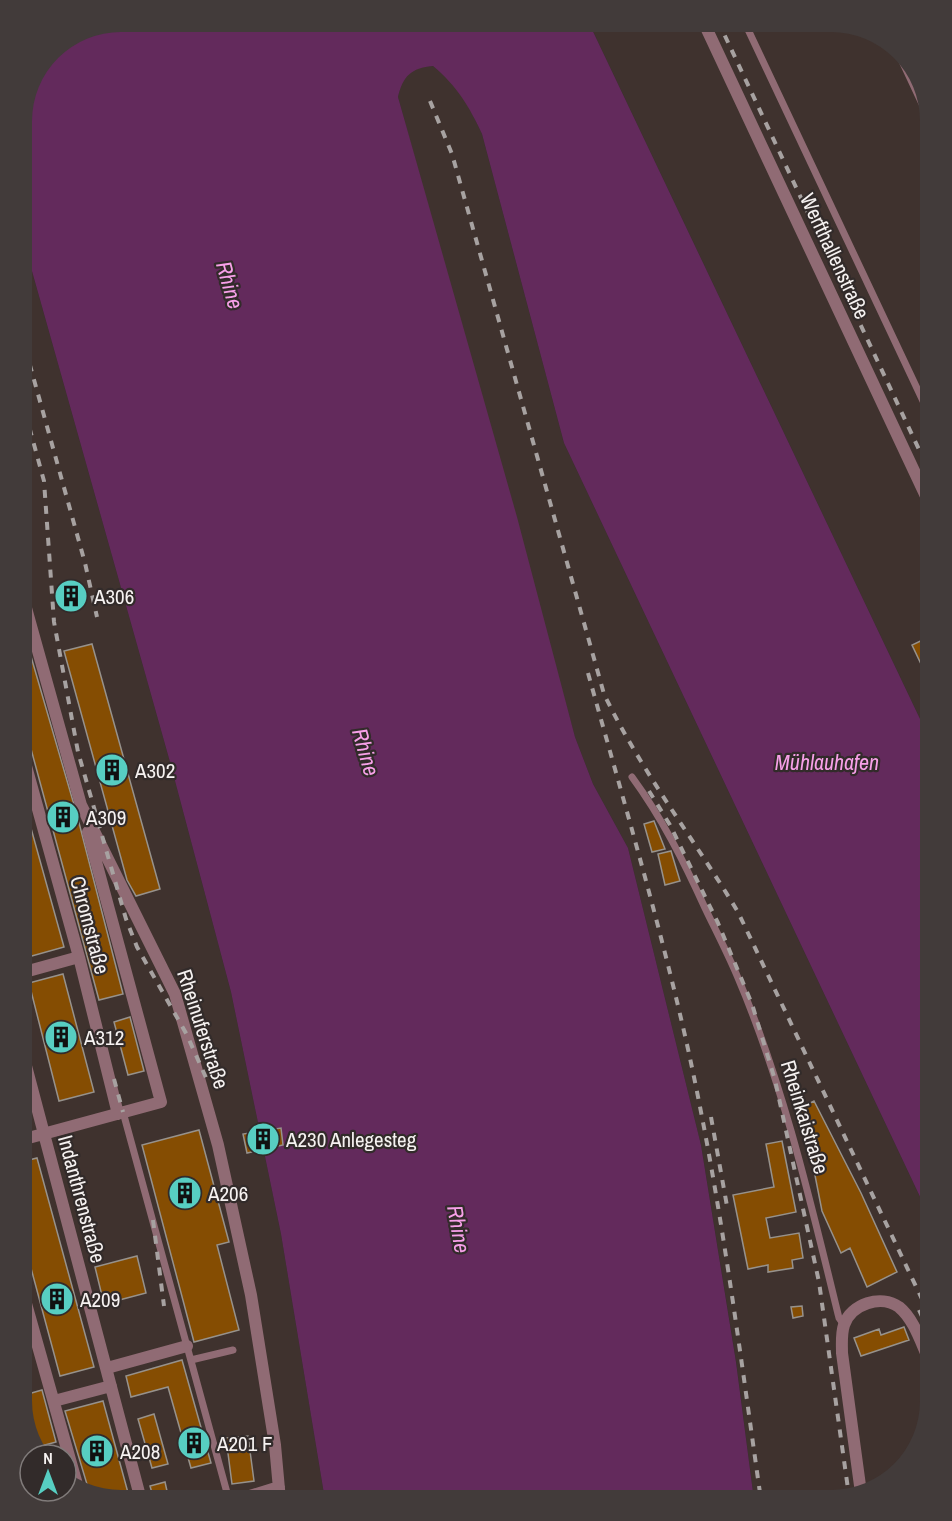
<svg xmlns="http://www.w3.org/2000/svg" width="952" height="1521" font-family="'Archivo Narrow',sans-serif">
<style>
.built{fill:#3f322e}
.water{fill:#632a5c}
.building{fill:#854d02;stroke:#97928c;stroke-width:1.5}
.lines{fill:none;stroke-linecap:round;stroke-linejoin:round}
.lane{stroke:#906b74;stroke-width:7}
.street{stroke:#906b74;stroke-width:12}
.rail{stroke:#a7a2a1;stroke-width:4;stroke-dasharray:8 8;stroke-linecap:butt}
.labels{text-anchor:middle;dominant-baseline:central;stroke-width:4.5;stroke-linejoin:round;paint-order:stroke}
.street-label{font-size:21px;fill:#f6f2f1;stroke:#322b2a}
.poi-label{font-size:21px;fill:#f6f2f1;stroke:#322b2a;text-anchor:start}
.water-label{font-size:22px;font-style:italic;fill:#f7a0e8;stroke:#322b2a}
</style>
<rect width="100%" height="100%" fill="#322b2a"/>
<path class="built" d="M588,21H838L887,38L921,76L931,120V742Z
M433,66L451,81L465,99L482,134L564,443L931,1220V1401L918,1451L876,1490L832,1500H754L736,1361L701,1145L628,848L593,784L575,737L398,97L402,80L415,68Z
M21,232L170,762L231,992L281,1234L325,1500H114L66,1484V1455H40L31,1445L21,1401Z"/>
<path class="water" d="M120,21H588L931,742V1220L564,443L482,134C469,106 457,86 433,66C411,68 403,76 398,97L517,517L575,737L593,784L628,848L701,1145L736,1362L754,1500H325L281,1234L231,992L170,762L21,232V114L50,50Z"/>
<path class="building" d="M75,589L78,600L67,604L65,591Z
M21,622L77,815L123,994L99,1000L21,712Z
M931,636V685L912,645Z
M92,644L160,889L136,896L127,880L64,651Z
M21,803H24L64,947L21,959Z
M654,821L665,849L652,852L644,824Z
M671,851L680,881L665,885L658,854Z
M63,974L94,1092L59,1101L29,983Z
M130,1017L144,1071L128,1075L114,1022Z
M814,1101L861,1193L897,1272L867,1287L850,1248L841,1253L822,1211L810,1150L817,1147L798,1109Z
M281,1128L283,1145L247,1153L243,1134Z
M199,1130L229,1242L217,1245L239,1330L194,1342L142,1145Z
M782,1141L796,1212L766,1218L770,1238L799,1233L803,1258L792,1260L793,1268L768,1272V1265L748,1269L733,1195L774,1187L766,1144Z
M37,1158L94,1367L60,1376L21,1231V1162Z
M137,1256L146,1293L104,1304L95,1267Z
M802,1306L803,1316L793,1318L791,1307Z
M904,1327L909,1340L861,1356L854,1338L879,1329L881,1335Z
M182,1360L211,1463L191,1468L168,1387L131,1397L126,1376Z
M42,1390L56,1442L34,1448L21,1396Z
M103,1401L130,1500H114L89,1491L65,1411Z
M154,1414L168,1464L152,1468L138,1419Z
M248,1436L254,1481L232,1484L226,1438Z
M165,1482L169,1500H154L150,1486Z"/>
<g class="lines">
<path class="lane" d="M744,21L931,418
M632,777C662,818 684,862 705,908C716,931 728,954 738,978C784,1086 811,1204 839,1318L844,1325
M123,1112L229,1500
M191,1360L233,1350"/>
<path class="street" d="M703,21L931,507
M901,53L930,115
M21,456L26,447L21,419
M21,590L81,805L175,994L218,1145L251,1295L275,1445L280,1500
M21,748L79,957L118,1114
M21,973L79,957
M21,1047L141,1500
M21,1140L161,1102L88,832
M21,1286L78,1488
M107,1368L187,1346
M54,1401L111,1386
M861,1493L842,1353C842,1344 841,1334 844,1325C851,1304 881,1294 899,1307C915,1320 922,1346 931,1364
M237,1500L279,1487"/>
<path class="rail" d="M718,21L931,475
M430,101L452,154L604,694C641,771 694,839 738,912L931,1318
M21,333L85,563L97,617
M21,397L44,481L54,622L78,752L126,919L137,947L187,1035L207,1080
M588,673C622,795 658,917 686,1040C720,1192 739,1346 761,1500
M649,791L670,825L718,923L752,1004L775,1080L819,1282L849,1496
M114,1079L123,1112
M711,1117L727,1206
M153,1220L164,1306
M919,1310L931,1336"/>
</g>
<defs>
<symbol id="building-disc" viewBox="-11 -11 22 22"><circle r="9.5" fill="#57cec2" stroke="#322b2a"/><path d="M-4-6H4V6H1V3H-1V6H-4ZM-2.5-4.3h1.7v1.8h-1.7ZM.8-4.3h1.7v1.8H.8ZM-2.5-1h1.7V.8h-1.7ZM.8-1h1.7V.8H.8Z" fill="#111"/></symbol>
</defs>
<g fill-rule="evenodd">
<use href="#building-disc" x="52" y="577" width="38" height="38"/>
<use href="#building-disc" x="93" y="751" width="38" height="38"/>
<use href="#building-disc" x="44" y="798" width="38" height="38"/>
<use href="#building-disc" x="42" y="1018" width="38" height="38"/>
<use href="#building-disc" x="244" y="1120" width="38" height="38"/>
<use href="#building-disc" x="166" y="1174" width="38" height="38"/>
<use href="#building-disc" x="38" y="1280" width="38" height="38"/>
<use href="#building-disc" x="175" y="1424" width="38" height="38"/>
<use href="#building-disc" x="78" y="1432" width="38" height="38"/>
</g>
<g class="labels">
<g class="street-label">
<text transform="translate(835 256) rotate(65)">Werfthallenstraße</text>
<text transform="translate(90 925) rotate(75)">Chromstraße</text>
<text transform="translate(203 1029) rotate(72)">Rheinuferstraße</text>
<text transform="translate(805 1117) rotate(73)">Rheinkaistraße</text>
<text transform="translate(82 1199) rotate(75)">Indanthrenstraße</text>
</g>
<g class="poi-label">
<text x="94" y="596">A306</text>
<text x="135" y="770">A302</text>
<text x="86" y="817">A309</text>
<text x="84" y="1037">A312</text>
<text x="286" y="1139">A230 Anlegesteg</text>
<text x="208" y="1193">A206</text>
<text x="80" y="1299">A209</text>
<text x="217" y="1443">A201 F</text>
<text x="120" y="1451">A208</text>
</g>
<g class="water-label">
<text transform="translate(230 285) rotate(74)">Rhine</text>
<text transform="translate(366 752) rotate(74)">Rhine</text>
<text x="827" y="762">Mühlauhafen</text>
<text transform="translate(459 1229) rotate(80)">Rhine</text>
</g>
</g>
<path d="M0 0H952V1521H0ZM121 32H831A89 89 0 0 1 920 121V1401A89 89 0 0 1 831 1490H121A89 89 0 0 1 32 1401V121A89 89 0 0 1 121 32Z" fill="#423b3a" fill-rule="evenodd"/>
<g transform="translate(48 1473)"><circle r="28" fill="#322b2a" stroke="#807b7a" stroke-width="1.5"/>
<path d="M0-4.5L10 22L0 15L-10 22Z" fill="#57cec2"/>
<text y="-9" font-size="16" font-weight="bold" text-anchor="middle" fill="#f6f2f1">N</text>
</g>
</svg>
